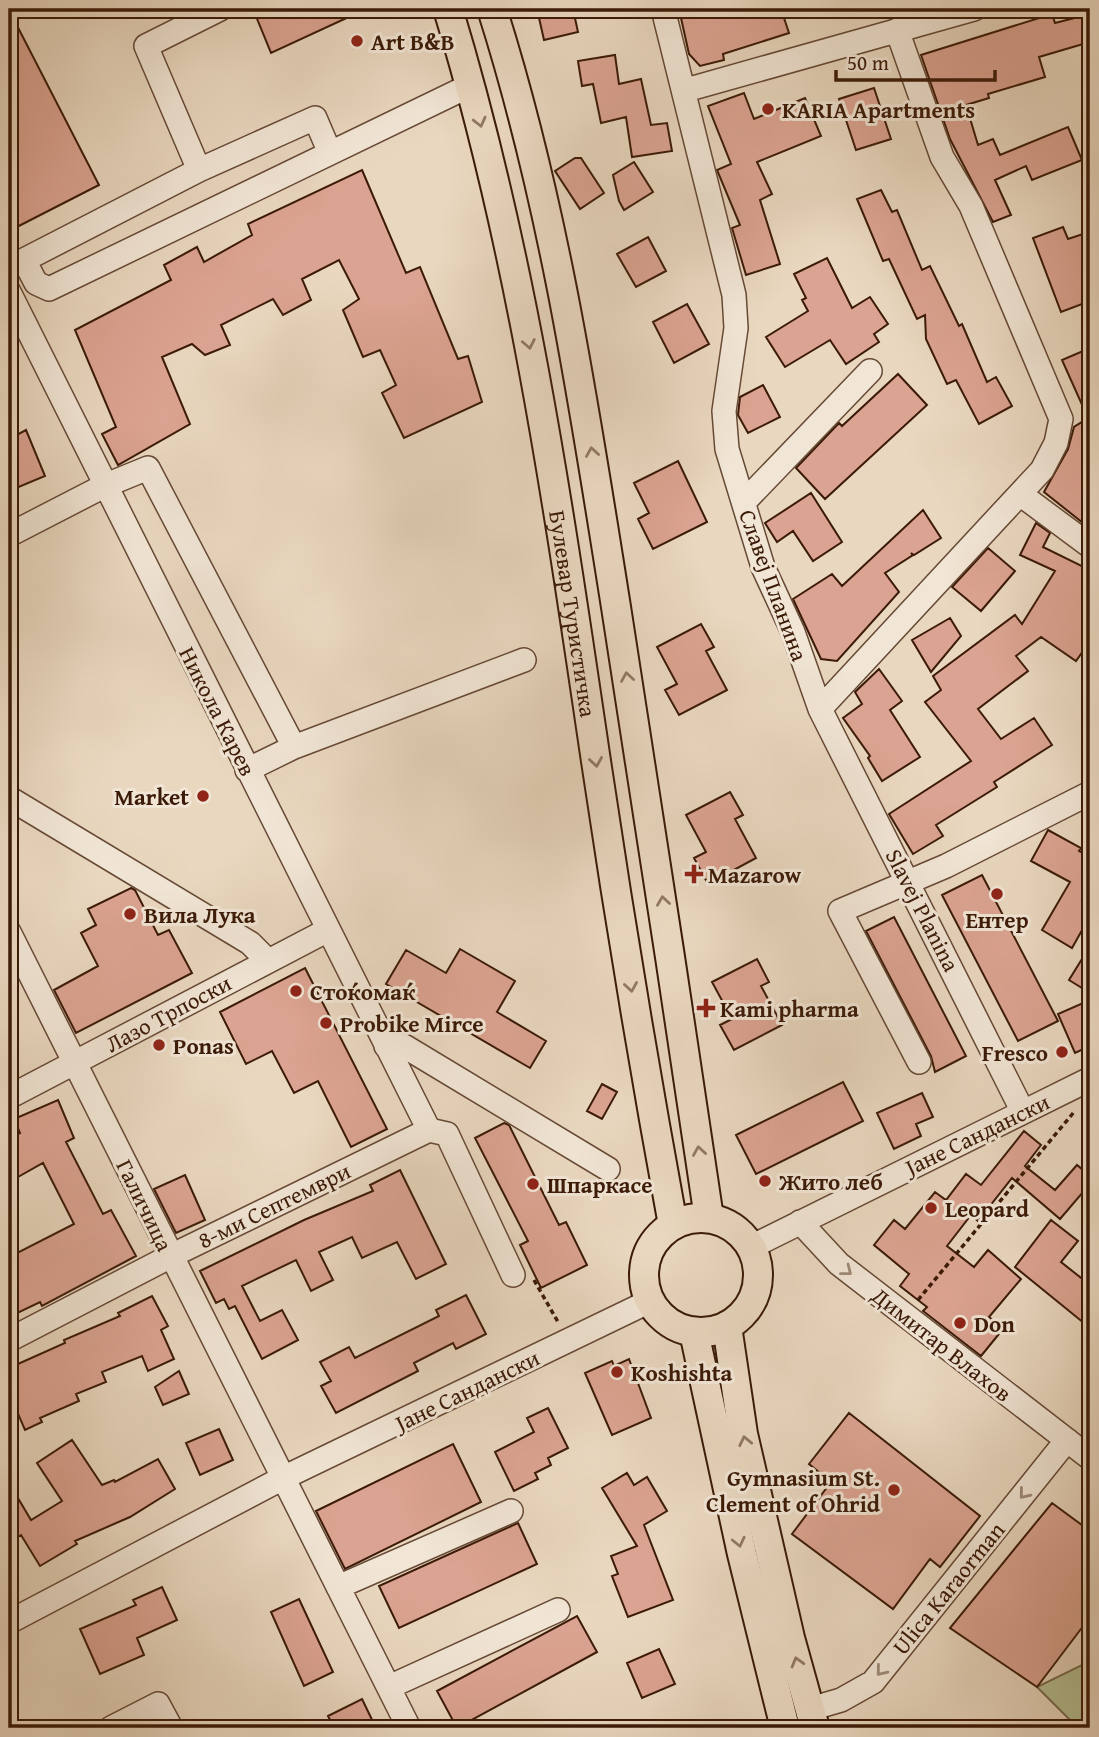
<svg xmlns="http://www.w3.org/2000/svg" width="1099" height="1737" font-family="'Gentium Book Plus',serif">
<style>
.green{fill:#b4bf94;stroke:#786c4e;stroke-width:2}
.building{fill:#dba391;stroke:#3b1a07;stroke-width:2}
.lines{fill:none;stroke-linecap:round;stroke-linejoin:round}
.minor-casing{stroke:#664935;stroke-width:26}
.major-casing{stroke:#3b1a07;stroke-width:32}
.path{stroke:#3b1a07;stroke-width:3.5;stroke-dasharray:5 3.5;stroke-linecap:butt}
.minor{stroke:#f1e5d5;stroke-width:23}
.major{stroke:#e9d7bf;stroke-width:28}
.oneway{stroke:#927863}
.oneway2{stroke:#9f8a78}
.poi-dot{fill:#8f2418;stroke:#f1e5d5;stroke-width:2.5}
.labels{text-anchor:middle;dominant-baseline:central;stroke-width:6;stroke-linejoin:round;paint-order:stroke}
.poi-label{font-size:23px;font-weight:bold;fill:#3b1a07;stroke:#f1e5d5;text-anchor:start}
.street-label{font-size:23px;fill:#3b1a07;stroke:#f1e5d5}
</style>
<rect width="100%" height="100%" fill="#e9d7bf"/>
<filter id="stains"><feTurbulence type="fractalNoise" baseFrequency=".00286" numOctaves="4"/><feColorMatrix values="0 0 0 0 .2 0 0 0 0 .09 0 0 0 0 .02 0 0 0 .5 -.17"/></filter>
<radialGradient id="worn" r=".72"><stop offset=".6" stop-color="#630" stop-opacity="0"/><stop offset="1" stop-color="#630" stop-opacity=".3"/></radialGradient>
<path class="green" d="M1090,1661V1728H1078L1037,1687Z"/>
<path class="building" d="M253,9H366L271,53Z
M537,9H573L578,32L544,40Z
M679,9H781L789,33L723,54L724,60L700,66L689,54Z
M9,10L99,185L9,231Z
M1052,14L1055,23L1090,14V42L1039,57L1045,77L988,94L989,98L966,105L978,145L993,139L1000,155L1068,127L1082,160L1032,180L1026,166L995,180L1011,215L993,222L950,139L921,55Z
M615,55L619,84L641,79L651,125L667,123L672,151L632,157L626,117L601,123L593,84L582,86L578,61Z
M874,88L891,139L856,150L839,99Z
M744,93L754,119L805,98L821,136L757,162L772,194L760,200L780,264L746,275L732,228L740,225L717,170L731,164L708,106Z
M575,158H581L604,193L580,209L555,171Z
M634,162L653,192L624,210L619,201L613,175Z
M362,170L406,273L420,267L458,359L468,356L482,402L404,438L382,393L396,385L380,350L363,357L343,310L359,299L339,260L302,279L311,300L283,315L273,299L221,325L230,345L205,355L192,344L162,357L190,424L118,465L102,434L116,427L75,330L171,280L164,265L197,247L204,262L252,235L248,224Z
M881,190L892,212L897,210L922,270L930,266L959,326L962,324L987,382L996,377L1012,406L979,424L956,380L947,384L926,339L925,315L917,319L889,259L883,261L857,199Z
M1063,227L1068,239L1083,234L1090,253V301L1061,312L1033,238Z
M648,237L666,271L636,287L617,254Z
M827,258L852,308L870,297L888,324L874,334L879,342L846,364L830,340L785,367L766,337L808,311L802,300L806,298L794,274Z
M687,304L709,344L674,363L653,322Z
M1090,348V510L1083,523L1044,492L1068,449L1074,427L1088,418L1062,360Z
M898,374L927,405L825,499L796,468L839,423L842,426Z
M763,385L780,417L748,433L738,415L740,397Z
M26,430L45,476L9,491V439Z
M678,461L707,522L653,549L638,519L649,513L634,483Z
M811,493L842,542L813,561L793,531L777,542L765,523Z
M923,510L941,538L914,555L911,553L913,555L885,573L899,592L837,661L821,659L793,599L832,574L842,586Z
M1036,523L1050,533L1043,547L1090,570V641L1076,661L1041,637L1016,656L1028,671L978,709L1001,739L1034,718L1052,745L994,782L997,787L936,825L943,836L913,854L889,814L971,761L925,702L941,690L933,676L1015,615L1022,624L1055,571L1020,555Z
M988,548L1015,571L981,611L952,587Z
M950,618L961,636L931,672L912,640Z
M701,624L714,647L706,651L727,690L679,715L665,690L677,684L657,647Z
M879,669L902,701L890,710L920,757L882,781L868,758L870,756L843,718L862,704L855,692Z
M730,792L743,815L735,819L756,858L708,884L694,858L706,852L686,815Z
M1048,830L1081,848L1079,851L1090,857V884L1082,899L1090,904V916L1072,948L1042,930L1070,882L1031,861Z
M982,875L1058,1021L1018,1041L942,895Z
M131,888L135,890L158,935L169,930L192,973L76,1033L54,990L98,966L81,933L96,925L88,909Z
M894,917L966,1056L935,1072L931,1056L866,931Z
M1090,946V993L1069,980Z
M460,949L515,981L497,1012L546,1041L530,1068L386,984L406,950L446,973Z
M757,959L769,982L761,986L782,1025L734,1050L720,1025L732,1019L712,982Z
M305,968L387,1129L351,1147L318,1081L294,1093L272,1051L246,1064L220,1012Z
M1090,1000V1046L1075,1053L1058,1014Z
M843,1082L863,1121L756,1174L736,1135Z
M602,1084L617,1092L602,1119L587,1111Z
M922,1093L933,1117L916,1124L921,1136L894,1149L877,1113Z
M58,1100L74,1138L66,1142L103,1214L111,1210L136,1256L42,1306L40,1302L9,1317V1257L74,1224L43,1163L18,1177L9,1160V1139L20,1133L14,1119Z
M504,1123L509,1125L559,1225L566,1222L587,1265L541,1288L520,1245L528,1241L475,1138Z
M1024,1131L1041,1145L1025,1166L1055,1190L1077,1165L1090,1176V1184L1060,1219L1012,1178L978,1221L971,1215L947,1246L974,1267L988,1250L1021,1279L989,1317L1003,1329L981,1356L923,1311L927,1307L900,1286L909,1274L874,1245L894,1220L905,1229L935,1192L946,1200L966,1174L981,1185Z
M400,1170L446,1264L416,1279L397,1242L362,1258L352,1237L319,1252L333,1280L311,1291L296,1260L242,1286L260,1321L282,1310L298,1340L262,1359L235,1306L229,1309L224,1299L216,1303L200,1271L304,1220L373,1191L370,1185Z
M185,1175L205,1220L176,1233L154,1189Z
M1051,1220L1078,1241L1061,1262L1090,1285V1328L1015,1267Z
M466,1295L486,1334L456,1349L453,1343L414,1363L418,1371L336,1413L321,1386L331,1381L320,1362L349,1347L355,1358L439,1316L436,1310Z
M152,1296L168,1326L161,1330L174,1359L148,1371L142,1356L102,1372L106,1382L76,1394L79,1401L40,1418L42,1422L25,1430L9,1393V1368L65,1343L64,1340L120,1316L118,1313Z
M629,1359L651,1418L612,1435L585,1373L612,1361L614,1366Z
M179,1371L189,1394L163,1405L155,1387Z
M548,1408L568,1448L548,1458L551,1465L535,1473L538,1479L514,1491L495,1452L534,1432L527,1418Z
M849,1413L980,1516L940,1567L930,1559L893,1609L792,1534L831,1482L809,1464Z
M219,1429L233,1460L200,1475L186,1443Z
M72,1440L102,1485L114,1480L115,1482L158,1459L175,1489L130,1517L75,1541L77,1544L40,1566L21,1535L9,1542V1483L31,1520L62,1501L37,1463Z
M453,1444L481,1502L345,1569L316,1511Z
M627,1473L634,1485L647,1477L667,1511L644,1525L673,1600L628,1617L612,1576L618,1574L611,1556L637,1546L602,1488Z
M1052,1503L1090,1531V1617L1037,1687L950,1628Z
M518,1523L537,1564L399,1628L379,1586Z
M162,1587L177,1620L137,1638L144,1655L100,1674L80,1629L136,1605L133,1600Z
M299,1599L333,1672L304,1686L271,1612Z
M577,1616L597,1652L457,1728L437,1691Z
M659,1649L675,1684L642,1698L627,1663Z
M362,1699L376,1728H334L328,1716Z"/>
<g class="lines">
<defs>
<path id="minor" d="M663,9L734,295L736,328L724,411L727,449L763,567L793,632L820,709L1042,470L1056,443L1061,419L971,206L942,157L897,30
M686,90L974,9
M199,170L146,46L220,9
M24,260L199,170L315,118L330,153
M9,268L24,260L36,283L49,289L471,85
M9,292L429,1130
M1020,494L1090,546
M744,502L870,371
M9,535L104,486L148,468L294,747L247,770
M820,709L1023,1112
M294,747L524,660
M9,798L250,943L268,961
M9,932L409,1728
M386,1046H404L608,1169
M919,1062L840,911L946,866L1090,793
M9,1097L328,930
M429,1130L447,1134L513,1275
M800,1222L839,1264L1090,1458
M751,1247L1090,1079
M9,1340L171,1256L429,1130
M338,1587L511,1511
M9,1622L283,1478L650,1301
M389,1687L558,1610
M810,1709L841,1700L873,1682L1067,1440
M111,1728L158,1704L171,1728"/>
<g id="major">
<path id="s1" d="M448,9C520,246 556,490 592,734C616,898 643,1062 673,1225"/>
<path d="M492,9C554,204 584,406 616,607C648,811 679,1014 709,1218"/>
<circle cx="701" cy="1275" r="57"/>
<path d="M727,1326L743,1434L790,1638L815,1728"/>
<path d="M694,1332L742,1554L785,1728"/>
</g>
</defs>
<use href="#minor" class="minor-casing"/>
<use href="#major" class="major-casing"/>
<path class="path" d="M534,1280L558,1322
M918,1300L1074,1112"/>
<use href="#minor" class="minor"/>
<use href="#major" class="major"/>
</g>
<defs><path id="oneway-chevron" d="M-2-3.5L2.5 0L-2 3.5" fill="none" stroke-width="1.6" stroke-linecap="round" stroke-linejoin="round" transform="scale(1.75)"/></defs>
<g class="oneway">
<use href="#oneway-chevron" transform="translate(480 122) rotate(76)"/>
<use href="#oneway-chevron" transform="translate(529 344) rotate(79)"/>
<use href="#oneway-chevron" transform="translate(592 452) rotate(-99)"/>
<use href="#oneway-chevron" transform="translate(627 677) rotate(-99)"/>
<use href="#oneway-chevron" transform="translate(596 762) rotate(81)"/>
<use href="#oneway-chevron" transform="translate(663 901) rotate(-98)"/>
<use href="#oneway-chevron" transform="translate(631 987) rotate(81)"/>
<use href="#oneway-chevron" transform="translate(699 1151) rotate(-99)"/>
<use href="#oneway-chevron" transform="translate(745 1441) rotate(-102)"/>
<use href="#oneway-chevron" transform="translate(739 1542) rotate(77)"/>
<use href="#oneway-chevron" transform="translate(797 1662) rotate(-106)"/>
</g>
<g class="oneway2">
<use href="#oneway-chevron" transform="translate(847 1271) rotate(38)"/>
<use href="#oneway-chevron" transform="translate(1024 1494) rotate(129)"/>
<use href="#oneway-chevron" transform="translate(881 1671) rotate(129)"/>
</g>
<g class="poi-dot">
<circle cx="357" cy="41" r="7"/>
<circle cx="768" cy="109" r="7"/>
<circle cx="203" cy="796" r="7"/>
<path d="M690.5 863.5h7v7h7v7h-7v7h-7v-7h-7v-7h7z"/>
<circle cx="997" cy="894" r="7"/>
<circle cx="130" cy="914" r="7"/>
<circle cx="296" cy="991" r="7"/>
<path d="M702.5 997.5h7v7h7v7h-7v7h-7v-7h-7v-7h7z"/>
<circle cx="326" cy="1023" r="7"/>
<circle cx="159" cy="1045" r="7"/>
<circle cx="1062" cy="1052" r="7"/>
<circle cx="765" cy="1181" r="7"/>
<circle cx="533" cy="1184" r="7"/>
<circle cx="931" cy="1208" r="7"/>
<circle cx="960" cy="1323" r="7"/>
<circle cx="617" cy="1372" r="7"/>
<circle cx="894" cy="1490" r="7"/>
</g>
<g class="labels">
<g class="poi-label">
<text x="371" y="41">Art B&amp;B</text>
<text x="782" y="109">KARIA Apartments</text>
<text x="189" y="796" text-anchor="end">Market</text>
<text x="708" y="874">Mazarow</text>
<text x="144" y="914">Вила Лука</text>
<text x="997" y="919" text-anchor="middle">Ентер</text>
<text x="310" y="991">Стоќомаќ</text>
<text x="720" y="1008">Kami pharma</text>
<text x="340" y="1023">Probike Mirce</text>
<text x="173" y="1045">Ponas</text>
<text x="1048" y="1052" text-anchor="end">Fresco</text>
<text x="779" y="1181">Жито леб</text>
<text x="547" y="1184">Шпаркасе</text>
<text x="945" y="1208">Leopard</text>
<text x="974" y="1323">Don</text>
<text x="631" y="1372">Koshishta</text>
<text x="880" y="1477" text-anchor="end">Gymnasium St.<tspan x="880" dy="26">Clement of Ohrid</tspan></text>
</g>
<g class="street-label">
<text transform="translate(774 585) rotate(70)">Славеј Планина</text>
<text stroke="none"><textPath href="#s1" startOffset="618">Булевар Туристичка</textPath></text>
<text transform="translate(218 711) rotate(63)">Никола Карев</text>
<text transform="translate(923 910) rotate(63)">Slavej Planina</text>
<text transform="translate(168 1013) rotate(-28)">Лазо Трпоски</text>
<text transform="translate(977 1134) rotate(-26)">Јане Сандански</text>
<text transform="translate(145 1205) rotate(64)">Галичица</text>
<text transform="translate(274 1205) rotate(-26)">8-ми Септември</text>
<text transform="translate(942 1344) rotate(38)">Димитар Влахов</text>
<text transform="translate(467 1390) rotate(-26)">Јане Сандански</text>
<text transform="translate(948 1588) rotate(-51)">Ulica Karaorman</text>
</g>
</g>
<rect width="1099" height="1737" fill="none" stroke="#e9d7bf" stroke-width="35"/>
<rect x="10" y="10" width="1078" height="1716" fill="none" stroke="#3b1a07" stroke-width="3.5"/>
<rect x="18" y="18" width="1064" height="1702" fill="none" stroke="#3b1a07" stroke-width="2"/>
<path d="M836 70v10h159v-10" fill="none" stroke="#3b1a07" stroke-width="3.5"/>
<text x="847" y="70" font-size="21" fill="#3b1a07" stroke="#f1e5d5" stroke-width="5" paint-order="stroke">50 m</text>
<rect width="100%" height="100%" filter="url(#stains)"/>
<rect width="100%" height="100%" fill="url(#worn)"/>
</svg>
